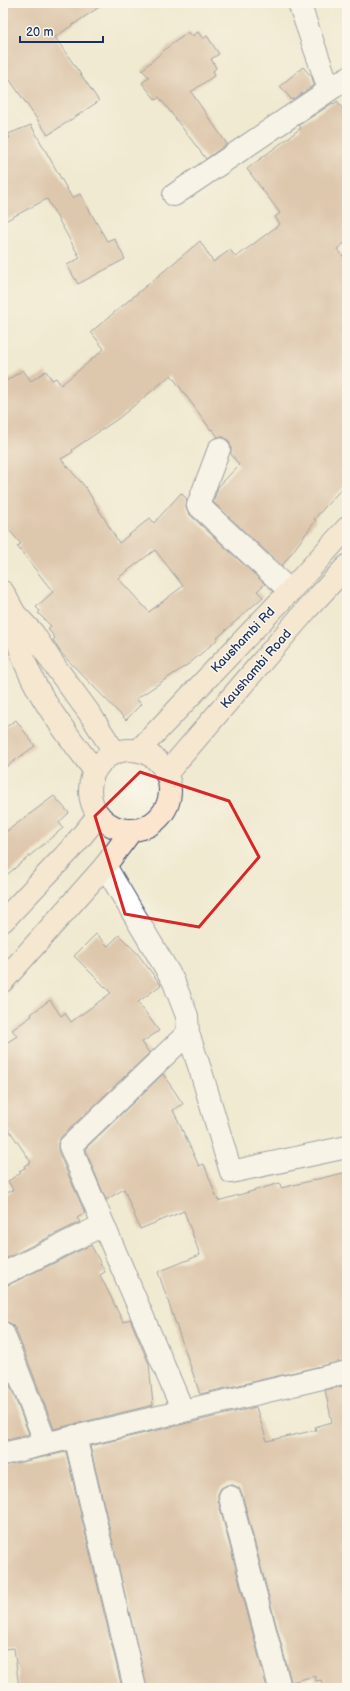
<svg xmlns="http://www.w3.org/2000/svg" width="350" height="1691" font-family="'Balsamiq Sans',sans-serif">
<style>
.building{fill:#c89f82;fill-rule:evenodd}
.lines{fill:none;stroke-linecap:round;stroke-linejoin:round}
.street-casing{stroke:#3b4b6f;stroke-width:24}
.secondary-casing{stroke:#3b4b6f;stroke-width:24}
.street{stroke:#fff;stroke-width:22}
.secondary{stroke:#fbe5cf;stroke-width:22}
.marked{fill:none;stroke:#d62828;stroke-width:3;stroke-linejoin:round}
.labels{text-anchor:middle;dominant-baseline:central;stroke-width:3;stroke-linejoin:round;paint-order:stroke}
.street-label{font-size:13px;fill:#1b2f5e;stroke:#fbf7ec}
</style>
<rect width="100%" height="100%" fill="#fbf7ec"/>
<filter id="ink" filterUnits="userSpaceOnUse"><feTurbulence type="fractalNoise" baseFrequency=".025" numOctaves="2"/><feDisplacementMap in="SourceGraphic" scale="8" xChannelSelector="R" yChannelSelector="G"/><feConvolveMatrix kernelMatrix="1 2 1 2 8 2 1 2 1" color-interpolation-filters="sRGB"/></filter>
<filter id="wash" filterUnits="userSpaceOnUse"><feTurbulence type="fractalNoise" baseFrequency=".012" numOctaves="4" result="noise"/><feDisplacementMap in="SourceGraphic" scale="16" xChannelSelector="R" yChannelSelector="G"/><feGaussianBlur stdDeviation="0.9" result="paint"/><feColorMatrix in="noise" values="0 0 0 0 0 0 0 0 0 0 0 0 0 0 0 0 0 1.4 0 .05"/><feComposite in="paint" operator="in"/></filter>
<g filter="url(#wash)">
<rect width="100%" height="100%" fill="#f0ead1"/>
<g id="blocks">
<path class="building" d="M3,3H105L55,37L99,101L48,135L3,70Z
M189,32L192,36L198,32L203,39L207,36L219,54L211,59L216,68L213,71L215,75L191,92L227,144L206,159L159,97L156,100L142,83L149,77L142,70L169,46Z
M303,67L312,77L314,85L292,100L280,86Z
M337,101L347,115V241L337,249L347,261V483L314,519L316,520L282,566L213,502L218,487L239,465L231,454V447L229,441L224,437H218L212,429L211,430L171,375L119,418L72,450L73,452L61,459L86,488L119,543L150,518L154,523L181,493L187,499L186,507L189,514L265,584L257,591L263,597L216,639L217,640L190,663L136,699L141,704L126,720L61,653L53,640L55,638L48,629L51,626L38,613L40,611L36,607L53,592L17,546L21,544L3,523V383L23,370L31,381L46,371L52,380L56,378L61,385L104,349L91,332L200,241L213,262L230,250L236,257L280,224L275,217L280,213L247,169L301,128L299,125L333,103L334,104ZM155,550L183,586L149,612L118,578Z
M31,125L72,198L80,194L107,241L114,238L125,259L78,284L67,265L80,258L47,199L3,222V141L10,138L8,134Z
M16,720L35,746L3,769V729Z
M54,796L69,813L59,822L63,828L3,878V834Z
M96,934L108,946L119,935L137,953L161,985L138,1002L159,1031L142,1042L149,1053L61,1137L58,1143V1151L85,1213L77,1218L80,1222L3,1260V1195L13,1190L8,1181L21,1173L19,1171L25,1168L24,1166L31,1162L3,1121V1045L17,1036L12,1030L32,1016L31,1014L50,1000L61,1016L65,1013L71,1022L111,993L74,956Z
M163,1074L183,1104L173,1110L199,1166L204,1164L218,1201L280,1183L281,1188L347,1172V1360L200,1394L158,1272L200,1255L184,1211L140,1229L124,1189L106,1200L85,1149Z
M91,1245L105,1272L100,1275L123,1322L130,1319L149,1364L153,1405L54,1429L15,1328L10,1323L3,1321V1286L8,1285Z
M3,1367L29,1434L3,1441Z
M347,1385V1688H324L321,1680L316,1681L315,1676L291,1682L242,1494L239,1488L233,1485H227L221,1488L218,1494V1500L267,1688H147L90,1446L256,1407L267,1441L316,1430L315,1427L332,1422L325,1390Z
M66,1452L122,1688H19L14,1648L3,1649V1580L7,1579L4,1558H7L3,1514V1466Z"/>
</g>
</g>
<g filter="url(#ink)">
<use href="#blocks" fill-opacity="0" stroke="#3b4b6f" stroke-width="1"/>
<g class="lines">
<defs>
<path id="street" d="M299,3L328,86L344,80
M174,195L347,78
M219,449L198,505L290,591
M105,866L173,980L187,1016L188,1033L202,1075L231,1172L347,1147
M3,1274L103,1225
M3,1333L45,1441L31,1447
M183,1411L70,1146L188,1033
M75,1436L135,1688
M3,1454L347,1372
M230,1497L280,1688"/>
<path id="secondary" d="M3,592L15,614L33,633L54,665L90,714L115,753
M15,614C16,624 16,634 19,644C30,688 67,734 94,770
M90 790a40 40 0 1 1 80 0a40 40 0 1 1-80 0Z
M138,751L290,591L347,528
M166,774L307,609L347,566
M3,921L70,850L98,816
M3,981L105,866L132,830"/>
</defs>
<use href="#street" class="street-casing"/>
<use href="#secondary" class="secondary-casing"/>
<use href="#street" class="street"/>
<use href="#secondary" class="secondary"/>
</g>
</g>
<path d="M0 0H350V1691H0ZM140,772L229,801L259,857L199,927L125,914L95,816Z" fill="#f0ead1" fill-opacity=".55" fill-rule="evenodd"/>
<path class="marked" d="M140,772L229,801L259,857L199,927L125,914L95,816Z"/>
<g class="labels">
<g class="street-label">
<text transform="translate(243 640) rotate(-46)">Kaushambi Rd</text>
<text transform="translate(256 669) rotate(-49)">Kaushambi Road</text>
</g>
</g>
<rect width="350" height="1691" fill="none" stroke="#fbf7ec" stroke-width="16"/>
<path d="M20 36v6h83v-6" fill="none" stroke="#1b2f5e" stroke-width="2"/>
<text x="26" y="36" font-size="12" fill="#1b2f5e" stroke="#fbf7ec" stroke-width="3" paint-order="stroke">20 m</text>
</svg>
